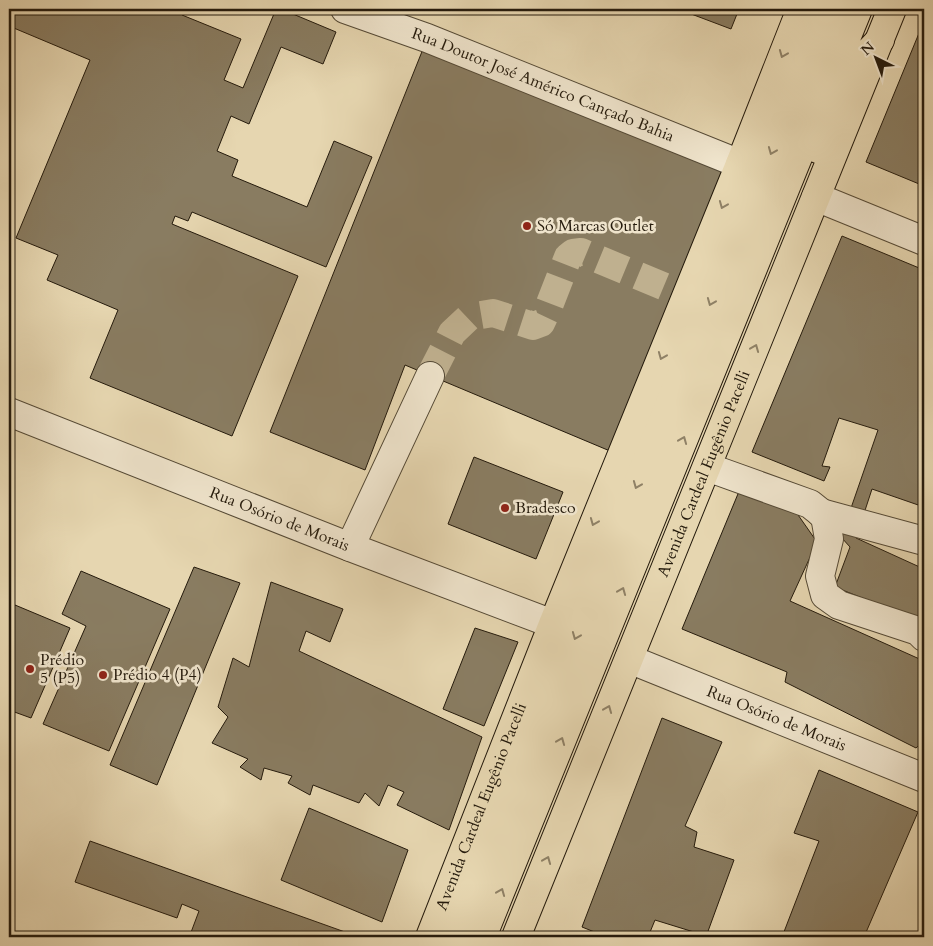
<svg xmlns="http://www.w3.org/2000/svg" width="933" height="946" font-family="Cardo,serif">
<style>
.building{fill:#897c61;stroke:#241a0c}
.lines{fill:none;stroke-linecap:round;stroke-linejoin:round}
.minor-tunnel{stroke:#bfb08f;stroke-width:28;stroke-dasharray:28 14;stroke-linecap:butt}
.minor-casing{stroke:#544935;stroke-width:30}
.major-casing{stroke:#241a0c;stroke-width:30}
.highway-casing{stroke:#241a0c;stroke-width:30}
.minor{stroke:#efe4cc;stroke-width:28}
.major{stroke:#e6d6b0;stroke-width:28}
.highway{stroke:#e6d6b0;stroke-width:28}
.oneway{stroke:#8f8166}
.poi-dot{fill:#8f2418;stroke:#efe4cc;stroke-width:2}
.labels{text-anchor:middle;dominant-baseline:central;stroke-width:5;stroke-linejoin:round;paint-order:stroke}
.street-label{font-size:16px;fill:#241a0c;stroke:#efe4cc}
.poi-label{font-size:16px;fill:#241a0c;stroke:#efe4cc;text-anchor:start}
</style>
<rect width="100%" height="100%" fill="#e6d6b0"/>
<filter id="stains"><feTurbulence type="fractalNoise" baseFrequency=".004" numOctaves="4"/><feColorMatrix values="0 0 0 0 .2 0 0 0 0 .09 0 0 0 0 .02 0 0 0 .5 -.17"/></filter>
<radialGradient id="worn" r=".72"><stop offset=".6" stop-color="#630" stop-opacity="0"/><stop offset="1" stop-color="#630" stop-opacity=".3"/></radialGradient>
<path class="building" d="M9,9H185L182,15L241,39L224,80L243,88L276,9H281L336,32L323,64L281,47L249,124L231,116L217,151L238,160L232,176L307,207L334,141L372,157L326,267L192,212L188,221L175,216L172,224L298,276L232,436L90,378L118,310L47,280L58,255L16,238L90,60L9,26Z
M678,9H739L731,29Z
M924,21V186L866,162Z
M427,39L731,162L610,451L405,365L365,470L270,432Z
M842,236L924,270V507L872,489L856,538L924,569V623L835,587L850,547L841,537L878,430L839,418L822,466L830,467L824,481L752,452Z
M474,457L563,492L536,559L448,524Z
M740,489L796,512L817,542L790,601L924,661V741L916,748L785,682L787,672L682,629Z
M194,567L240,583L157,785L110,765Z
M81,571L170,609L109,751L43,724L86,626L62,614Z
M271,582L343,609L330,642L306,631L299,651L482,737L449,830L397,805L404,792L388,785L379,806L365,793L359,803L313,785L310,795L288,783L292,776L264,768L261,780L240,767L248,759L212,743L228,717L218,707L233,658L249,667Z
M15,605L70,628L31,718L9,710V618Z
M475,628L518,642L484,726L443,709Z
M662,718L722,742L685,826L697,832L694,847L734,860L707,934L721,937H710L655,920L648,937H607L582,927Z
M819,770L918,812L864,937H782L819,841L794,833Z
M309,808L408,850L382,922L281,880Z
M90,841L359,937H195L190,935L199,911L182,904L177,918L75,882Z"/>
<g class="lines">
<path class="minor-tunnel" d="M430,376L452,333L469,317L493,313L533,326L541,323L549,306L568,257L573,253L581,252L675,291"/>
<defs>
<g id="minor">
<path id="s1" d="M345,9L427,38L740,164"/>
<path d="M816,197L924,241"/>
<path id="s2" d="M9,412L350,547L553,624"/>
<path d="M707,467L810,504L825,516L829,539L820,576L825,595L839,605L918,631L924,637"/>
<path d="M821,513L924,541"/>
<path d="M350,547L430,376"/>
<path id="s3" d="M629,659L924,778"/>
</g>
<g id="major">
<path id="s4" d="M430,937L553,624L740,164L801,9"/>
<path id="s5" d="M516,937L892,9"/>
</g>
<path id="highway" d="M818,149L865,56L880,40
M740,164L776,108
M455,937L829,9
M482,937L858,9"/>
</defs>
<use href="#minor" class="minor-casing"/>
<use href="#major" class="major-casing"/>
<use href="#highway" class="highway-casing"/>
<use href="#minor" class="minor"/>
<use href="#major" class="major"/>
<use href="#highway" class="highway"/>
</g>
<defs><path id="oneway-chevron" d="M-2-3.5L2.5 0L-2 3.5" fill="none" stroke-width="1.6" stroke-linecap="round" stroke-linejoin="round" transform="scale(1.25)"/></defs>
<g class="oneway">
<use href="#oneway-chevron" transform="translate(783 54) rotate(112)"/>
<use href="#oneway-chevron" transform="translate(772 151) rotate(112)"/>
<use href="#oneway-chevron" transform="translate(723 205) rotate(112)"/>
<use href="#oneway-chevron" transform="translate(711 302) rotate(112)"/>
<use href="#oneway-chevron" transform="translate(755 348) rotate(-68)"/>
<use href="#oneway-chevron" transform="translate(662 356) rotate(112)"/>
<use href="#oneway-chevron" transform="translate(683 440) rotate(-68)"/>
<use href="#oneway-chevron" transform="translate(637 485) rotate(112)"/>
<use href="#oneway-chevron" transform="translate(594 522) rotate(112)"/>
<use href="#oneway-chevron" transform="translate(622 591) rotate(-68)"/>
<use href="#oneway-chevron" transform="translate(576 636) rotate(112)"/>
<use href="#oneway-chevron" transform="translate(608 709) rotate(-68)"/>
<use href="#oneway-chevron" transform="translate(561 741) rotate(-68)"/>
<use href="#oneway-chevron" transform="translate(547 860) rotate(-68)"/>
<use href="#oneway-chevron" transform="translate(501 892) rotate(-68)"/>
</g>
<g class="poi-dot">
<circle cx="527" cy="226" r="5"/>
<circle cx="505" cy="508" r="5"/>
<circle cx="30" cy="669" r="5"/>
<circle cx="103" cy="675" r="5"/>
</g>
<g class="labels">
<g class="street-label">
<text stroke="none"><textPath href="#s1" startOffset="212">Rua Doutor José Américo Cançado Bahia</textPath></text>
<text stroke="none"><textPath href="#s5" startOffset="500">Avenida Cardeal Eugênio Pacelli</textPath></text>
<text stroke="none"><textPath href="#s2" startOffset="291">Rua Osório de Morais</textPath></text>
<text stroke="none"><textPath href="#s3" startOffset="159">Rua Osório de Morais</textPath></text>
<text stroke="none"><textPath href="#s4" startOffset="140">Avenida Cardeal Eugênio Pacelli</textPath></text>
</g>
<g class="poi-label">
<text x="537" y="226">Só Marcas Outlet</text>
<text x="515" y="508">Bradesco</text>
<text x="40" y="660">Prédio<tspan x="40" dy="18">5 (P5)</tspan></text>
<text x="113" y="675">Prédio 4 (P4)</text>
</g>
</g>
<rect width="933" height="946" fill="none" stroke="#e6d6b0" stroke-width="30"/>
<rect x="10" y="10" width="913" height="926" fill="none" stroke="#241a0c" stroke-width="2.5"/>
<rect x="15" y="15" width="903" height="916" fill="none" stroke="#241a0c"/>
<g transform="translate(876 58) rotate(318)" stroke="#efe4cc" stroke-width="4" paint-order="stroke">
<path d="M0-4L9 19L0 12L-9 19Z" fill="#241a0c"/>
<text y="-8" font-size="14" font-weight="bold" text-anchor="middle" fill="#241a0c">N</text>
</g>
<rect width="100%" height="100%" filter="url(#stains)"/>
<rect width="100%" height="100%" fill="url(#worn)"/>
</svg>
